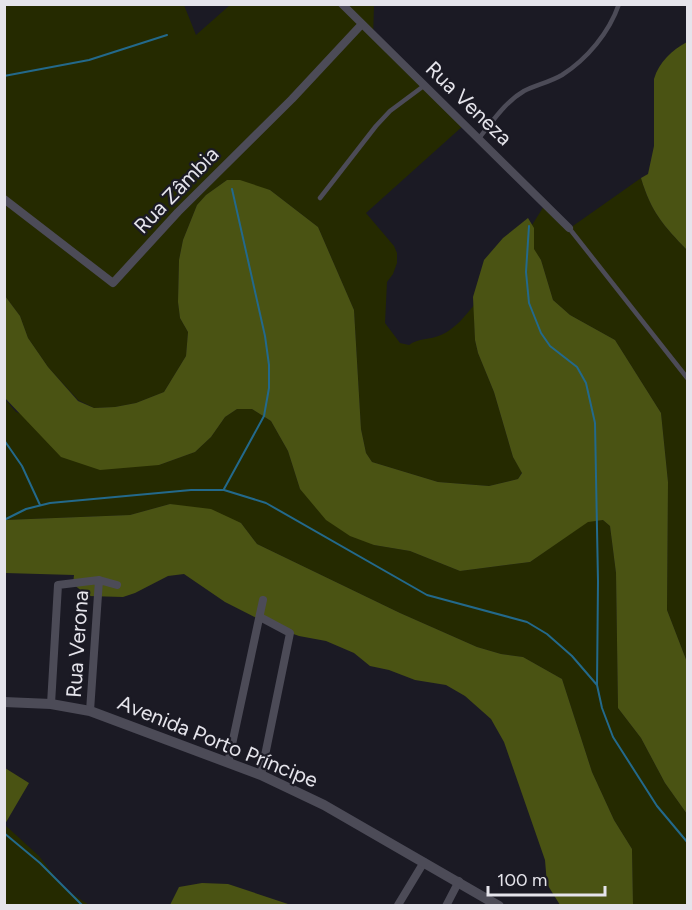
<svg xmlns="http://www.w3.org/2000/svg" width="692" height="910" font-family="Figtree,sans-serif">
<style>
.green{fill:#252a00}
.forest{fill:#4a5313}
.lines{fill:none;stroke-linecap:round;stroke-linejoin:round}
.stream{stroke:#23698b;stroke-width:2}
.service{stroke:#4c4b57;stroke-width:4.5}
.minor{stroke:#4c4b57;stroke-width:8}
.tertiary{stroke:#4c4b57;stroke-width:10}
.labels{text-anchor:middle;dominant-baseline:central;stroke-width:4.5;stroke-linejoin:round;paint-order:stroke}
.street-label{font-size:21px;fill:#e5e4eb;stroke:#1b1a24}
</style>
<rect width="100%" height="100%" fill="#1b1a24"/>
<path class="green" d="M330,4L374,5L373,39L464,125L366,213L394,246L397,253V263L393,274L387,282L385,323L400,343L409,345C418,338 430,340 441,335C455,329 465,316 474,305L475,340L478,353L494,392L513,457L522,472L518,479L489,486L438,482L372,462L366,453L361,429L354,310L318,227L270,190L227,180L206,195L197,205L183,240L179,260L178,302L180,318L188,332L186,356L164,392L136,403L115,407L94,408L78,400L48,367L28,338L20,316L5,296V5H184L196,35L230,5Z
M641,178C651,212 664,226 687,250V662L667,610L668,482L661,413L615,340L570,315L553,300L541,260L534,250L532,225L544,206L570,228Z
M4,398L16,412L159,465L195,452L211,437L225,417L237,409H252L271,421L288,451L300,489L374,545L410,551L460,571L530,562L588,521L603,520L610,526L616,573L618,708L641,738L665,783L687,814V905H633L632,849L614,820L592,772L562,679L523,657L501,654L477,647L400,613L257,544L241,523L170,504L130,515L5,520Z
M5,825L39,856L64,888L89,905H5Z"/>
<path class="forest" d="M687,42V41V250C664,226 651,212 641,178L648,174L654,146V79C659,62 672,50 687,42Z
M227,180H240L270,190L318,227L354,310L361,429L366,453L372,462L438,482L489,486L518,479L522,473L513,457L494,392L478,353L475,340L473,297L484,260L503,238L528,218L534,228V249L541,260L553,300L570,315L615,340L661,413L668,482L667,610L687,662V814L665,783L641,738L618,708L616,573L610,526L603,520L588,522L530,562L460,571L410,551L374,545L350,536L326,520L300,489L288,451L271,421L252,409H237L225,417L211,437L195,452L159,465L100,470L61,457L5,398V296L20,316L28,338L48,367L78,401L94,408L115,407L136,403L164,392L186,356L188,332L180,318L178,302L179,260L183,240L197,205L206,195Z
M170,504L211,509L241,523L257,544L400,613L477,647L501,654L523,657L562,679L592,772L614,820L632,849L633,905H560L547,884L545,860L504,742L491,719L465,696L446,685L415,680L389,670L370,666L354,653L326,641L299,636L274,627L225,602L184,574L168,576L135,593L123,597L88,596L73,584L74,575L5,573V520L130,515Z
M5,768L29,783L5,824Z
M202,883L228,884L291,905H170L179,887Z"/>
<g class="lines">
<path class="stream" d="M4,76L89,60L167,35
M529,226L526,272L529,303L541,333L550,346L577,367L586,383L595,423L598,581L597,685L602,708L613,737L657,806L688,843
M4,440L22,466L40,505
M224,489L264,416L269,388V365L265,336L232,189
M4,520L26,509L50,503L191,490H224L266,503L427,595L527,622L547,634L572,656L597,685
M4,833L40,863L83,906"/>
<path class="service" d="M479,138C493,121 505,102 524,91C536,85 550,82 562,75C587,59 609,33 619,4
M320,198L376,126L390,111L425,85
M569,228L688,379"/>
<path class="minor" d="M342,4L569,228
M4,199L113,283L178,212L292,99L362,24
M260,617L290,633L261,775
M51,704L58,585L99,580L117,585
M90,711L99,580
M228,763L263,600
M398,905L424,862
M446,906L459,881"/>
<path class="tertiary" d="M4,702L51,704L90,711L261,775L324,805L499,906"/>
</g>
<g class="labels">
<g class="street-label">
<text transform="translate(469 103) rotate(44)">Rua Veneza</text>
<text transform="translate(176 190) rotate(-46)">Rua Zâmbia</text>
<text transform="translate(77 644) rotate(-86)">Rua Verona</text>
<text transform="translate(218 741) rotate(22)">Avenida Porto Príncipe</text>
</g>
</g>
<rect width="692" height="910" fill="none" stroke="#e5e4eb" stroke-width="12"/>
<path d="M488 886v9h117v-9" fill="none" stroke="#e5e4eb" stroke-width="3"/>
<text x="497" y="886" font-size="18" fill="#e5e4eb" stroke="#1b1a24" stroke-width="4.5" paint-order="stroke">100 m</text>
</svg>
